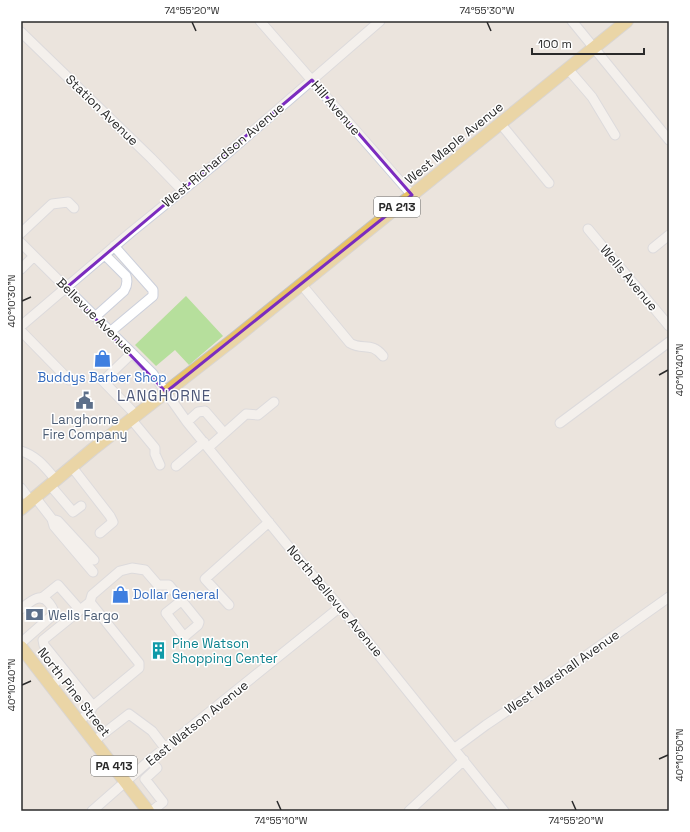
<svg xmlns="http://www.w3.org/2000/svg" width="690" height="832" font-family="'Space Grotesk',sans-serif">
<style>
.green{fill:#b6df9c}
.lines{fill:none;stroke-linecap:round;stroke-linejoin:round}
.minor-casing{stroke:#cbcfdb;stroke-width:11}
.major-casing{stroke:#c3c3c3;stroke-width:14}
.minor{stroke:#fff;stroke-width:9}
.major{stroke:#e9c364;stroke-width:12}
.marked{fill:none;stroke:#7b2cbf;stroke-width:3;stroke-linejoin:round}
.ticks{fill:none;stroke:#2a2a2a;stroke-width:1.5}
.labels{text-anchor:middle;dominant-baseline:central;stroke-width:3;stroke-linejoin:round;paint-order:stroke}
.shield{fill:#fff;stroke:#6a6a6a;stroke-width:1}
.shield-label{font-size:12px;font-weight:bold;fill:#2a2a2a}
.street-label{font-size:13px;fill:#2a2a2a;stroke:#fff}
.shop-label{font-size:13px;fill:#366cbe;stroke:#fff}
.service-label{font-size:13px;fill:#4e5e75;stroke:#fff}
.culture-label{font-size:13px;fill:#0d838f;stroke:#fff;text-anchor:start}
.quarter-label{font-size:15px;letter-spacing:1px;fill:#4d5778;stroke:#fff}
.neatline{fill:none;stroke:#2a2a2a;stroke-width:1.5}
.ticks-label{font-size:10px;text-anchor:middle;fill:#2a2a2a}
</style>
<rect width="100%" height="100%" fill="#ebe4dd"/>
<path class="green" d="M186,296L223,336L189,365L175,350L156,366L135,345Z"/>
<g class="lines">
<defs>
<path id="minor" d="M260,21L412,195
M572,21L669,140
M21,32L151,158L182,190
M568,69L592,97L615,135
M500,123L549,183
M588,229L669,326
M21,233L52,204L68,202L74,208
M21,243L153,374L187,422L302,563L340,607L504,811
M653,248L669,235
M21,269L34,256
M301,284L350,343C363,351 371,341 383,356
M95,317L124,291C127,286 128,282 126,276L105,255
M21,326L130,233L215,164L380,21
M21,331L69,380
M110,332L153,296V290L114,246
M132,353L103,381L136,415
M131,419L155,448V454L160,465
M187,422L198,412L205,411L224,433
M560,423L669,342
M209,447L246,414L258,415L274,402
M21,451C37,456 45,467 56,480
M176,466L204,442
M72,467L110,516L113,522L100,533
M50,485L73,512L81,506
M21,488L31,501
M35,497L52,519L54,526L93,572
M55,520L58,521L94,560
M43,597L58,585L80,610
M90,602L92,595L120,571L132,568L145,570L158,585H169L199,622L198,625L185,636L182,634L166,613L181,601
M229,605L205,579L269,522
M21,609C29,603 40,591 49,603C52,607 54,609 54,614L21,643
M51,686L66,673
M79,721L90,712L93,706L139,668V663L90,602L43,640L44,645L93,706
M94,741L129,714L152,731L165,748
M455,748L486,725L532,694L669,597
M150,760L157,768L145,779L163,802L152,811
M92,811L150,760L340,607
M409,811L464,760"/>
<path id="major" d="M21,509L93,449L234,339L627,21
M21,647L148,811"/>
</defs>
<use href="#minor" class="minor-casing"/>
<use href="#major" class="major-casing"/>
<use href="#minor" class="minor"/>
<use href="#major" class="major"/>
</g>
<path d="M0 0H690V832H0ZM312,80L412,195L166,392L66,288Z" fill="#ebe4dd" fill-opacity=".55" fill-rule="evenodd"/>
<path class="marked" d="M312,80L412,195L166,392L66,288Z"/>
<path class="ticks" d="M192,22L196,31M487,22L491,31M22,301L31,297M659,375L668,370M22,685L31,681M659,759L668,755M277,801L281,810M572,801L576,810"/>
<defs>
<symbol id="shop-bare" viewBox="-9 -9 18 18"><path d="M-5-2.5h2.3a2.7 3.5 0 0 1 5.4 0H5L5.5 6h-11ZM-1.5-2.5h3a1.5 2.3 0 0 0-3 0Z" fill="#3f7fe0" stroke="#fff" stroke-width="2.5" paint-order="stroke"/></symbol>
<symbol id="civic-bare" viewBox="-9 -9 18 18"><path d="M-.6-6.5H3V-4.5H.6V-3L4-1V1h2V6H-6V1h2V-1L-.6-3ZM-1.2 2.5V6h2.4V2.5Z" fill="#5c6f8a" stroke="#fff" stroke-width="2.5" paint-order="stroke"/></symbol>
<symbol id="bank-bare" viewBox="-9 -9 18 18"><path d="M-6-4H6V4H-6ZM0-2.3a2.3 2.3 0 1 0 0 4.6a2.3 2.3 0 1 0 0-4.6Z" fill="#5c6f8a" stroke="#fff" stroke-width="2.5" paint-order="stroke"/></symbol>
<symbol id="building-bare" viewBox="-9 -9 18 18"><path d="M-4-6H4V6H1V3H-1V6H-4ZM-2.5-4.3h1.7v1.8h-1.7ZM.8-4.3h1.7v1.8H.8ZM-2.5-1h1.7V.8h-1.7ZM.8-1h1.7V.8H.8Z" fill="#0f9aa8" stroke="#fff" stroke-width="2.5" paint-order="stroke"/></symbol>
</defs>
<g fill-rule="evenodd">
<use href="#shop-bare" x="90" y="346" width="25" height="25"/>
<use href="#civic-bare" x="72" y="388" width="25" height="25"/>
<use href="#shop-bare" x="108" y="582" width="25" height="25"/>
<use href="#bank-bare" x="22" y="602" width="25" height="25"/>
<use href="#building-bare" x="146" y="638" width="25" height="25"/>
</g>
<g class="labels">
<g class="shield">
<rect x="374" y="197" width="46" height="20" rx="3"/>
<rect x="91" y="756" width="46" height="20" rx="3"/>
</g>
<g class="shield-label">
<text x="397" y="207">PA 213</text>
<text x="114" y="766">PA 413</text>
</g>
<g class="street-label">
<text transform="translate(336 108) rotate(49)">Hill Avenue</text>
<text transform="translate(102 110) rotate(44)">Station Avenue</text>
<text transform="translate(454 143) rotate(-39)">West Maple Avenue</text>
<text transform="translate(223 155) rotate(-40)">West Richardson Avenue</text>
<text transform="translate(629 278) rotate(50)">Wells Avenue</text>
<text transform="translate(95 316) rotate(45)">Bellevue Avenue</text>
<text transform="translate(335 601) rotate(50)">North Bellevue Avenue</text>
<text transform="translate(562 672) rotate(-35)">West Marshall Avenue</text>
<text transform="translate(74 692) rotate(52)">North Pine Street</text>
<text transform="translate(197 723) rotate(-39)">East Watson Avenue</text>
</g>
<g class="shop-label">
<text x="102" y="377">Buddys Barber Shop</text>
<text x="133" y="594" text-anchor="start">Dollar General</text>
</g>
<g class="service-label">
<text x="85" y="419">Langhorne<tspan x="85" dy="15">Fire Company</tspan></text>
<text x="48" y="615" text-anchor="start">Wells Fargo</text>
</g>
<g class="culture-label">
<text x="172" y="643">Pine Watson<tspan x="172" dy="15">Shopping Center</tspan></text>
</g>
<g class="quarter-label">
<text x="164" y="395">LANGHORNE</text>
</g>
</g>
<rect width="690" height="832" fill="none" stroke="#ffffff" stroke-width="44"/>
<path d="M532 48v6h112v-6" fill="none" stroke="#2a2a2a" stroke-width="2"/>
<text x="538" y="48" font-size="12" fill="#2a2a2a" stroke="#ffffff" stroke-width="3" paint-order="stroke">100 m</text>
<rect x="22" y="22" width="646" height="788" class="neatline"/>
<g class="ticks-label">
<text x="192" y="14">74°55'20"W</text>
<text x="487" y="14">74°55'30"W</text>
<text transform="translate(11 301) rotate(-90)" y="4">40°10'30"N</text>
<text transform="translate(679 370) rotate(-90)" y="4">40°10'40"N</text>
<text transform="translate(11 685) rotate(-90)" y="4">40°10'40"N</text>
<text transform="translate(679 755) rotate(-90)" y="4">40°10'50"N</text>
<text x="281" y="824">74°55'10"W</text>
<text x="576" y="824">74°55'20"W</text>
</g>
</svg>
